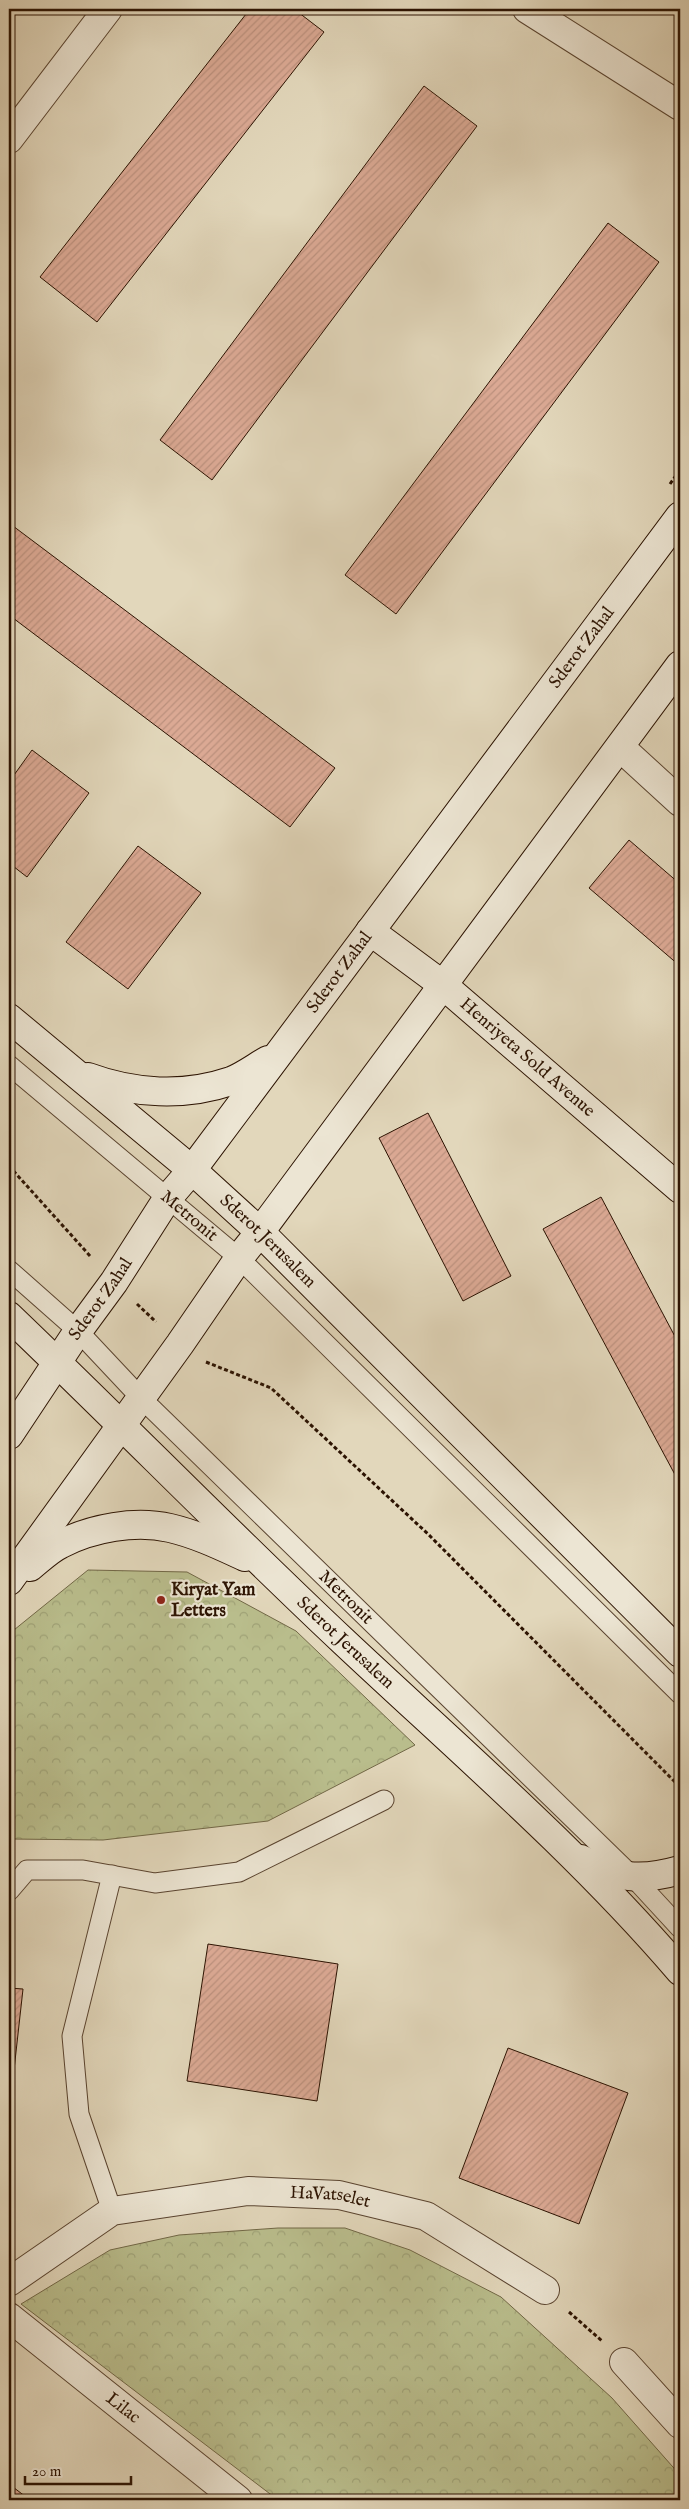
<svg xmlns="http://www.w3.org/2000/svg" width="689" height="2509" font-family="'IM FELL English',serif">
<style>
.forest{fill:url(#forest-crowns);stroke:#726847}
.building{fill:url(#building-hatch);stroke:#2c1302}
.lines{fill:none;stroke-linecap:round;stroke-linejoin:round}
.lane-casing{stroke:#5a4430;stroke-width:21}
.street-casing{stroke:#5a4430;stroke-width:30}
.secondary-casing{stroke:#2c1302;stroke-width:30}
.path{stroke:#2c1302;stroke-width:3;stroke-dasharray:4 2.5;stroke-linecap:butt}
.lane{stroke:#ece5d3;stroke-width:19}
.street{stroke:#ece5d3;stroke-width:28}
.secondary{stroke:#ece5d3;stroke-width:28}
.poi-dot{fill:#8f2418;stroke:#ece5d3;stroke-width:2}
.labels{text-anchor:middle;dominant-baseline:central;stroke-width:4.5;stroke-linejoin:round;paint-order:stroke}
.street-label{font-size:18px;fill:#2c1302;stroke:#ece5d3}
.poi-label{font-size:18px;font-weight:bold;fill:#2c1302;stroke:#ece5d3;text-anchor:start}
</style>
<defs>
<pattern id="forest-crowns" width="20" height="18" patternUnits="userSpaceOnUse" patternTransform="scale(1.25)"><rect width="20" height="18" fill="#b9bd8c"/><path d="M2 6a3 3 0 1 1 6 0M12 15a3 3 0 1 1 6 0" fill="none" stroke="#9fa277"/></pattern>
<pattern id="building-hatch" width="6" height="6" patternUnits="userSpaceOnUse" patternTransform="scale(1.25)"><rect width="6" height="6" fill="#dba994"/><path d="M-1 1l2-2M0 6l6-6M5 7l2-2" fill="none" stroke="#bc917e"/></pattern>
</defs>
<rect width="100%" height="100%" fill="#e2d7bb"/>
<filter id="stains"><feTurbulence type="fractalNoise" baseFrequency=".004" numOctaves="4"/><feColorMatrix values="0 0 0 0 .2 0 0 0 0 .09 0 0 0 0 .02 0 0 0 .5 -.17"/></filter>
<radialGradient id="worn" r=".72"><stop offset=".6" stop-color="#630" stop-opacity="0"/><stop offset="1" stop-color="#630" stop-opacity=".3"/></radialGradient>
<path class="forest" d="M88,1570L187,1572L296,1631L415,1745L268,1821L103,1840L10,1839L9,1841V1634Z
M278,2228H345L410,2250L501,2297L612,2398L680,2475V2500H278L21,2304L110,2250L179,2235Z"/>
<path class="building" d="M250,9H294L324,32L97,322L40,277Z
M424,86L477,126L212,480L160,440Z
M608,223L659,262L396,614L345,575Z
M9,523L335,768L290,827L9,615Z
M32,750L89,793L27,877L9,863V782Z
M629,840L680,884V966L589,888Z
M138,846L201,893L128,989L66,942Z
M428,1113L511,1276L463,1301L379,1138Z
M601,1197L680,1346V1484L543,1229Z
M208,1944L338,1964L317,2101L187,2081Z
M9,1988L23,1989L10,2106H9Z
M508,2048L628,2093L579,2224L459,2178Z
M9,2484L30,2500H9Z"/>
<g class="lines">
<defs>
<g id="lane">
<path id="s1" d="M9,1065L239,1258L680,1694"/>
<path id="s2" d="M9,1270L78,1331L140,1397L633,1877L680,1928"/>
<path d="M112,1875L72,2036L79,2114L112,2211"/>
<path d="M9,1891L27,1870H83L155,1883L239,1872L384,1800"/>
</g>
<g id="street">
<path d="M527,9L680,106"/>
<path d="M9,139L108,9"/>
<path d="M620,747L680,802"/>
<path id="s3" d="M9,2282L112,2211L248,2191L339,2195L426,2216L545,2290"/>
<path id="s4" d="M9,2317L238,2500"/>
<path d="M624,2362L680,2424"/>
</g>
<g id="secondary">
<path id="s5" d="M370,931L443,985L680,1189"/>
<path id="s6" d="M9,1018L192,1170L260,1232L680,1653"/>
<path d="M88,1077C134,1094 184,1097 231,1081C244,1076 257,1066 268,1060"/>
<path id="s7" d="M9,1316C121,1423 230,1535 343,1641C458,1749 578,1852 680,1971"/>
<path id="s8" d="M9,1435L78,1331L114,1282L167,1199L192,1170L680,516"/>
<path d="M30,1567C40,1559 50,1549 61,1544C92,1528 135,1520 170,1528C196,1534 221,1546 245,1557"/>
<path d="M9,1581L180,1344L239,1258L260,1232L680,665"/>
<path d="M581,1859C615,1879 642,1881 680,1870"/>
</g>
</defs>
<use href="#lane" class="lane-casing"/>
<use href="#street" class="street-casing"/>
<use href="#secondary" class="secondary-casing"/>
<path class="path" d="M670,484L680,470
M9,1166L91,1257
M137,1304L156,1322
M206,1362L271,1388L428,1534L680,1787
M569,2312L602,2341"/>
<use href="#lane" class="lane"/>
<use href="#street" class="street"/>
<use href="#secondary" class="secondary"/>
</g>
<circle class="poi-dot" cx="161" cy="1600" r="5"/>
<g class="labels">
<g class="street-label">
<text stroke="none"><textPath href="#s8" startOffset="974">Sderot Zahal</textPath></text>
<text stroke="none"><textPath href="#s8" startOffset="569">Sderot Zahal</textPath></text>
<text stroke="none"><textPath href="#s5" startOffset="202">Henriyeta Sold Avenue</textPath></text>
<text stroke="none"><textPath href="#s1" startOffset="235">Metronit</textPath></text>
<text stroke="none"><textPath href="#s6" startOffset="342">Sderot Jerusalem</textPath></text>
<text stroke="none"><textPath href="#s8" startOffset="164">Sderot Zahal</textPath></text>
<text stroke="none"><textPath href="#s2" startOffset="470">Metronit</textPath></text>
<text stroke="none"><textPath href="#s7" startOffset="469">Sderot Jerusalem</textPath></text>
<text stroke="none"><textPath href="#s3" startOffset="345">HaVatselet</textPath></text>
<text stroke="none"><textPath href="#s4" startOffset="146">Lilac</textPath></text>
</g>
<g class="poi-label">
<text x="171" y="1590">Kiryat Yam<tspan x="171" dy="21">Letters</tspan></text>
</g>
</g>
<rect width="689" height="2509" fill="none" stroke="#e2d7bb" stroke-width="30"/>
<rect x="10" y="10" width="669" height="2489" fill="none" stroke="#2c1302" stroke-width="2.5"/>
<rect x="15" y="15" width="659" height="2479" fill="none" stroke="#2c1302"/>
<path d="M25 2476v8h106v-8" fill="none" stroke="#2c1302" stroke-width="2.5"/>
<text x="32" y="2476" font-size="15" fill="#2c1302" stroke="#ece5d3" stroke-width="4" paint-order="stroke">20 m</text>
<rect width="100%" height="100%" filter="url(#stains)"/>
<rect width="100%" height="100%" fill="url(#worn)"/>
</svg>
